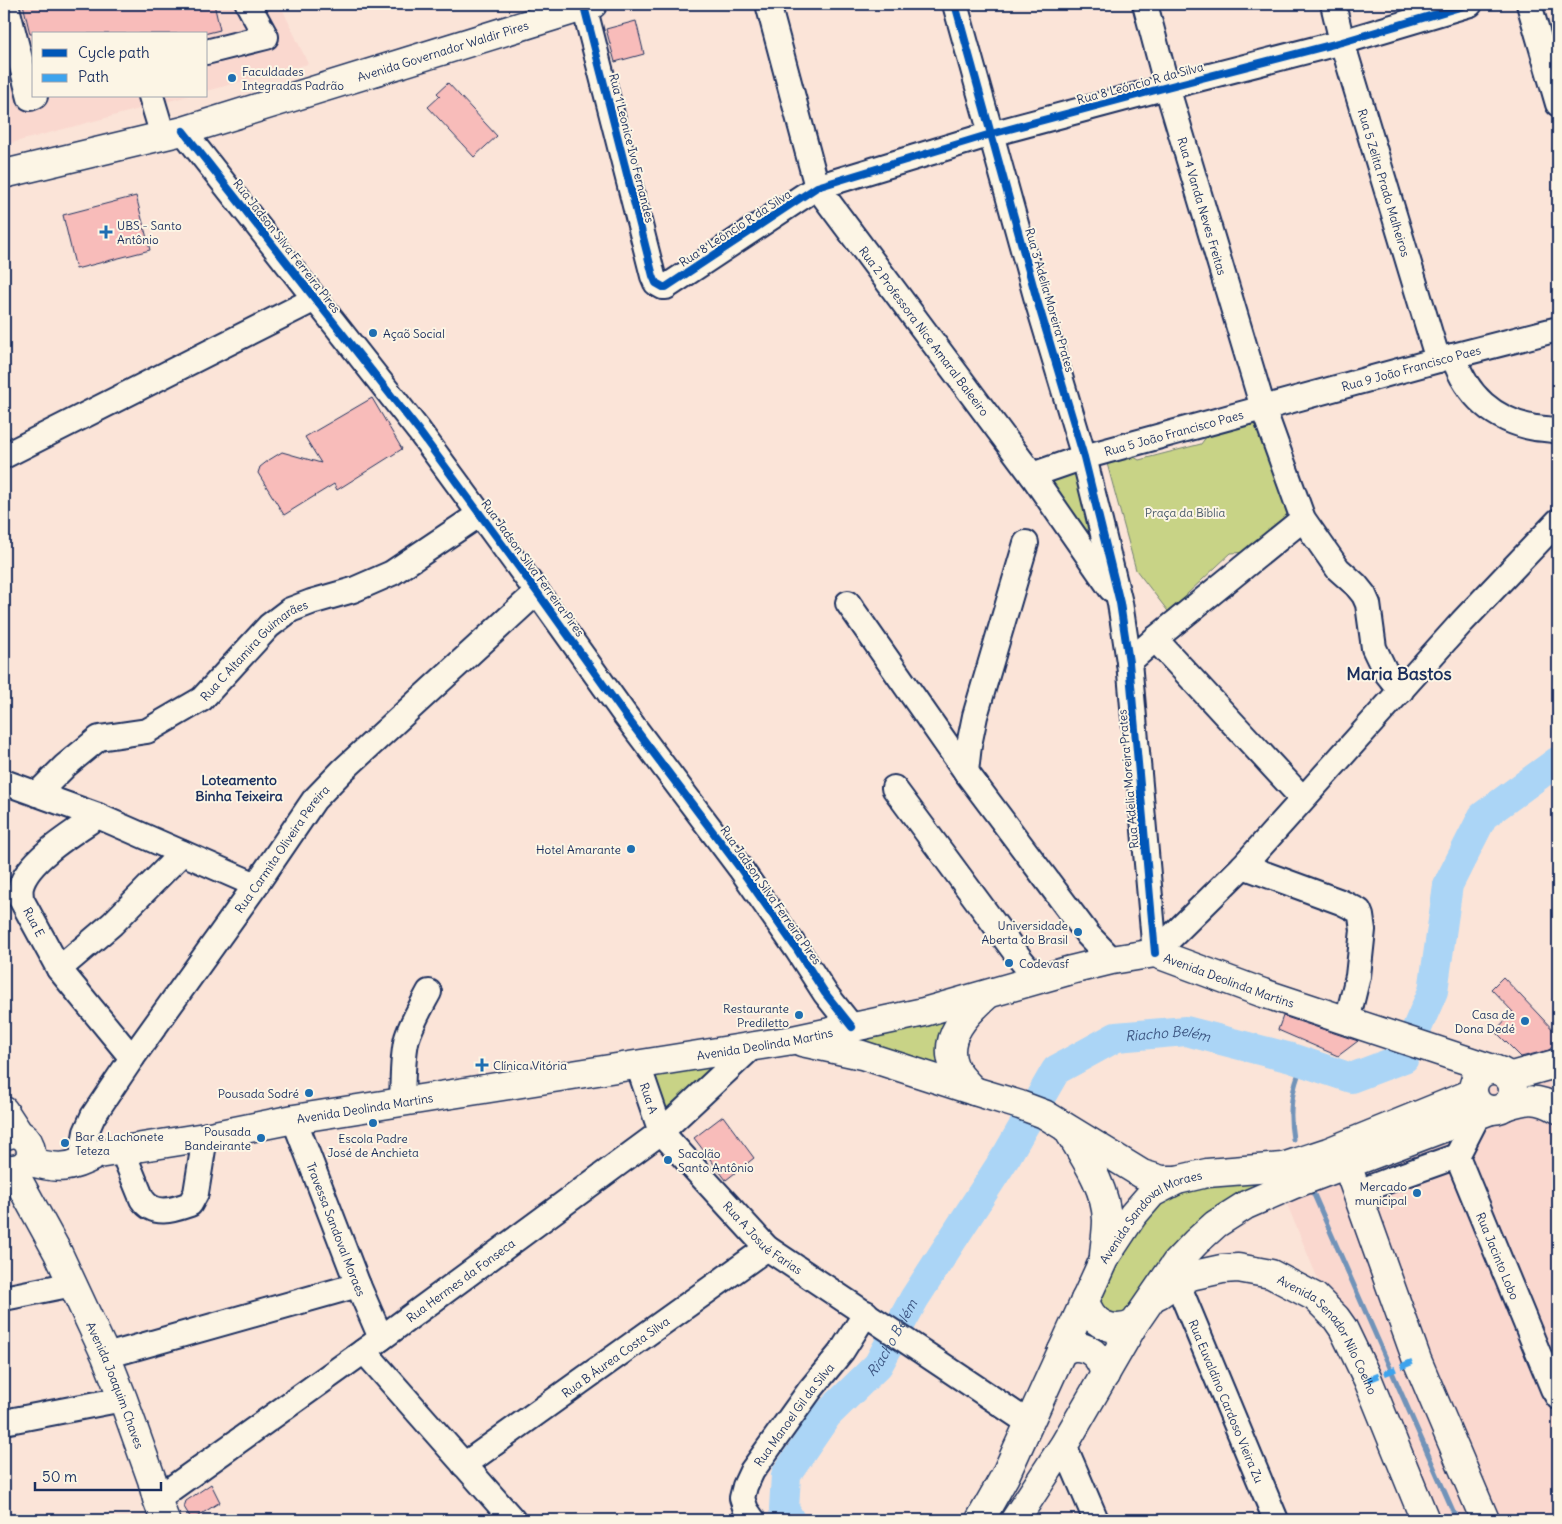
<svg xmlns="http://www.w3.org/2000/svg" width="1562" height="1524" font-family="Delius,sans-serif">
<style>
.built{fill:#fad8cf}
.park{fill:#c8d386;stroke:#728172}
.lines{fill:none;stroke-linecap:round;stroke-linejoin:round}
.stream{stroke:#7193b9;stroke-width:5}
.river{stroke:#abd5f6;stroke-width:30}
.building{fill:#f8bcba;stroke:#1b2f5e}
.minor-casing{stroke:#1b2f5e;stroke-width:28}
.major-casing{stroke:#1b2f5e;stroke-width:31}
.minor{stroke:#fcf5e5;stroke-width:24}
.major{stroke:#fcf5e5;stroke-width:28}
.quiet{stroke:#3da3ed;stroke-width:6;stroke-dasharray:12 6;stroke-linecap:butt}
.cycleway-casing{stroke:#fcf5e5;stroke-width:11}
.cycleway{stroke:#0057b8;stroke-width:8}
.poi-dot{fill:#1f6fb2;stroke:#fcf5e5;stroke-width:2}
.labels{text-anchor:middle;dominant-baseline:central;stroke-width:4;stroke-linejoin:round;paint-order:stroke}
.street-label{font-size:12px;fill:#1b2f5e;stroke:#fcf5e5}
.poi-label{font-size:12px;fill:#1b2f5e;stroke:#fcf5e5;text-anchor:start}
.park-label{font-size:12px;fill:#465868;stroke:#fcf5e5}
.neighbourhood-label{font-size:14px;font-weight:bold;fill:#1b2f5e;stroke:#fcf5e5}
.water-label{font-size:14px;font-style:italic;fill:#3f5884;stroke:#fcf5e5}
.district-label{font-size:18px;font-weight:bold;fill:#1b2f5e;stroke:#fcf5e5}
</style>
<rect width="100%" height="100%" fill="#fbe4d8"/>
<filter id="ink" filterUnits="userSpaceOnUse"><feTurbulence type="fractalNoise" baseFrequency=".02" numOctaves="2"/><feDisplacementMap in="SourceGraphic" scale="10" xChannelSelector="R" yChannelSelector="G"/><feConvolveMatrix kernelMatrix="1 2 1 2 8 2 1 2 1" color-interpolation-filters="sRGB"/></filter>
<g filter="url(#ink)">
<path class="built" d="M4,4H280L308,64L206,91V34H34V96H188L4,145Z
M1540,1069L1558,1070V1520H1417L1275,1175L1489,1088Z"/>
<path class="park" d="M1262,415L1290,512L1288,521L1251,552L1231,553L1187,594V609L1174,619L1136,570L1105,456L1126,452L1139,460L1201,444L1212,429Z
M1078,450L1120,581L1036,465Z
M954,1018L948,1069L837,1042Z
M736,1054L666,1115L653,1071Z
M1205,1178L1286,1183L1127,1316L1109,1314L1102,1309L1099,1292L1152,1208Z"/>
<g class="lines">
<path class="stream" d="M1293,1139C1288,1109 1292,1089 1303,1062
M1312,1190L1457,1520"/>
<path class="river" id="s1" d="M790,1520L784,1509L786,1475L827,1415L878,1365L914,1299L1007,1155L1056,1070L1116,1037L1186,1031L1291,1058L1351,1078L1404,1058L1433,991L1448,885L1483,816L1558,761"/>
</g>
<path class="building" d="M23,4H214L220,30L204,34H30Z
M636,21L644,54L615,62L606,29Z
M448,83L497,136L474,157L428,107L440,96L437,93Z
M136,196L150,250L76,269L63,215Z
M372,398L402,449L337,490L334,484L284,515L258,473L260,467L269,460L282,452L321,463L305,437Z
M1503,977L1558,1035V1040L1549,1050L1521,1057L1495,1031L1513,1012L1491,989Z
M1283,1016L1358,1041L1338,1056L1278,1030Z
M723,1116L754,1158L726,1180L694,1138Z
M211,1484L220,1502L192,1520L184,1507L186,1501Z"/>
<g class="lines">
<defs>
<g id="minor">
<path d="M6,4L30,98L35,96"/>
<path id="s2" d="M768,4L817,187L1032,475L1111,589"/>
<path d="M955,4L1037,300L1084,457L1120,603L1129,662L1155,953"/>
<path id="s3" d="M1145,4L1167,87L1263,408L1303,519L1338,569L1356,585L1364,595L1368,604L1374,648L1385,671L1401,691"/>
<path id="s4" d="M1333,4L1342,42L1438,360"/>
<path d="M1529,4L1558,104"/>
<path d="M584,6L653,276L656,283L663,287H666L817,187L991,134L1167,87L1342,42L1470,4"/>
<path d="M206,52L266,37L248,4"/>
<path d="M151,96L163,136"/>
<path d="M183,131L419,431L537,592L625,715L740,868L798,951L825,993L852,1027"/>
<path d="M1453,356C1467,396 1493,420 1535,428C1543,429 1550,429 1558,431"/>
<path d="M4,456L315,299"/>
<path id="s5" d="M1032,475L1084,457L1453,356L1558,329"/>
<path d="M848,603L966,772L1088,935L1112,960"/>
<path d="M1155,639L1302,798"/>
<path d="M1129,662L1155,639L1303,519"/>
<path d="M966,772L969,745L975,716L1026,543"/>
<path d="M4,782L98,816"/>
<path d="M894,788L1021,960L1038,980"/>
<path id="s6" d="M37,794L65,766L99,738L147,731L202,699L269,626L290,610L311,602L353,590L392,573L480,514"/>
<path d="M1243,866L1341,902L1359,911L1361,916L1363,930L1358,976L1347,1021"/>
<path d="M1155,953L1243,866L1462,622L1558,521"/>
<path d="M59,969L112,924L182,853"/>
<path d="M132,1058L59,969L21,899C21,895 20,891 21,887C27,860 76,831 98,816L256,885"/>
<path id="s7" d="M638,1065L661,1132L767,1248L1029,1423"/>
<path d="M402,1102C403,1082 402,1057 407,1038C412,1022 421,1007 429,992"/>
<path id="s8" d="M1478,1115L1457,1156L1553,1389L1558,1397"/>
<path id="s9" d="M294,1119L358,1285L381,1338"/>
<path id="s10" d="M83,1149L86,1132L93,1116L132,1058L256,885L314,800L343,770L537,592"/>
<path d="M122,1150L142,1199C154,1217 173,1210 190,1204L196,1193L205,1137"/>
<path d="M1356,1193L1395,1178L1457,1156"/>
<path id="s11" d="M1177,1282L1276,1520"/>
<path d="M4,1298L73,1284"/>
<path d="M364,1351L513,1520"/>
<path d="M106,1356L358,1285"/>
<path d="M4,1422L123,1399"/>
<path d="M1064,1445L1096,1520"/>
<path id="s12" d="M464,1465L767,1248"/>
<path id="s13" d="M157,1499L364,1351L661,1132L752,1047"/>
<path id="s14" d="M753,1520L746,1510L742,1498L745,1486L752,1471L810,1390L842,1351L866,1313"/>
</g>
<g id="major">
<path id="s15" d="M4,174L183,131L593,4"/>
<path d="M802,1042L862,1055L974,1091L1020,1105L1044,1114L1142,1174L1162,1180H1177"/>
<circle cx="1493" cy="1090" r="20"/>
<path d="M1508,1077L1555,1064L1558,1065"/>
<path d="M974,1091C967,1084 958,1076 954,1066C942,1037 967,1013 987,995"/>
<path d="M1505,1106C1527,1099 1537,1097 1558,1109"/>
<path d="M4,1111L19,1134"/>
<path d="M1068,1130C1084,1157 1106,1187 1107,1220C1107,1231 1105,1243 1104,1255"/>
<path d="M4,1136C29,1123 44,1163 15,1169"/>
<path id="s16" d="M28,1161C58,1170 70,1169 98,1154L205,1137L294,1119L793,1040L924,1012L1071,970L1112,960L1155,953L1263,993L1496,1070"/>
<path d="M1347,1165L1417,1360L1485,1520"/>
<path id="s17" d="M12,1169L58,1253L106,1356L123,1399L152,1480L157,1499L165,1520"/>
<path id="s18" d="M1158,1295L1177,1282L1190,1276L1222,1269L1238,1268L1271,1274L1315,1297L1336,1318L1343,1328L1368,1380L1425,1520"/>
<path d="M1085,1300C1091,1324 1112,1334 1134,1324"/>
<path d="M1062,1351C1067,1349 1073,1346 1078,1347C1094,1348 1102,1362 1105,1375"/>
<path id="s19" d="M980,1520L1005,1476L1104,1259L1133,1215L1152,1193L1177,1180L1207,1173L1283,1167L1328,1152L1473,1093"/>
<path d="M1015,1520L1064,1445L1134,1324L1176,1263L1196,1242L1216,1224L1246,1205L1292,1185L1491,1110"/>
</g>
</defs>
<use href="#minor" class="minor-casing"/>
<use href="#major" class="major-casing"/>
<use href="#minor" class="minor"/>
<use href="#major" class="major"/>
<path class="quiet" d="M1368,1380L1417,1360"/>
<defs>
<path id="cycleway" d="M955,4L1037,300L1084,457L1120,603L1129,662L1155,953
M584,6L653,276L656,283L663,287H666L817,187L991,134L1167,87L1342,42L1470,4
M183,131L419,431L537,592L625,715L740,868L798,951L825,993L852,1027"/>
</defs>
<use href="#cycleway" class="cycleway-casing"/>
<use href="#cycleway" class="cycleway"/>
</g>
</g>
<g class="poi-dot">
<circle cx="232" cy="78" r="5"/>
<path d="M103.5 224.5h5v5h5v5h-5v5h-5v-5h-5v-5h5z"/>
<circle cx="373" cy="333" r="5"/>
<circle cx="631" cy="849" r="5"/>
<circle cx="1078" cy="932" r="5"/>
<circle cx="1009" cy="963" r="5"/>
<circle cx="799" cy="1015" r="5"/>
<circle cx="1525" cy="1021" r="5"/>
<path d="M479.5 1057.5h5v5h5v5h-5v5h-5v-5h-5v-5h5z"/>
<circle cx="309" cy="1093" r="5"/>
<circle cx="373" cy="1123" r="5"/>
<circle cx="261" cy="1138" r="5"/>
<circle cx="65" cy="1143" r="5"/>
<circle cx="668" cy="1160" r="5"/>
<circle cx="1417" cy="1193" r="5"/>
</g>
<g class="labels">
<g class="street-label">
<text stroke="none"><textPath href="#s15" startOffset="456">Avenida Governador Waldir Pires</textPath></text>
<text transform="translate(1140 83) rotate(-15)">Rua 8 Leóncio R da Silva</text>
<text transform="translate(632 148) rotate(76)">Rua 1 Leonice Ivo Fernandes</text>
<text stroke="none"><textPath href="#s4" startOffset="186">Rua 5 Zelita Prado Malheiros</textPath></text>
<text stroke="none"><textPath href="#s3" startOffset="210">Rua 4 Vanda Neves Freitas</textPath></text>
<text transform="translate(735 228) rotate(-33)">Rua 8 Leôncio R da Silva</text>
<text transform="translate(287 246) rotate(52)">Rua Jadson Silva Ferreira Pires</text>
<text transform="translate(1050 300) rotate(74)">Rua 3 Adelia Moreira Prates</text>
<text stroke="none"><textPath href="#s2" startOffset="369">Rua 2 Professora Nice Amaral Baleeiro</textPath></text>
<text stroke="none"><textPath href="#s5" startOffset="394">Rua 9 João Francisco Paes</textPath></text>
<text stroke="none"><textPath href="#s5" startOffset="148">Rua 5 João Francisco Paes</textPath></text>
<text transform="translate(533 568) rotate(54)">Rua Jadson Silva Ferreira Pires</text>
<text stroke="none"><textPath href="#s6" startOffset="268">Rua C Altamira Guimarães</textPath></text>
<text transform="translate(1128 779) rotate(-95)">Rua Adelia Moreira Prates</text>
<text stroke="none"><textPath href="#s10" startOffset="362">Rua Carmita Oliveira Pereira</textPath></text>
<text transform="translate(771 895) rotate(55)">Rua Jadson Silva Ferreira Pires</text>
<text transform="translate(34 922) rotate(62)">Rua E</text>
<text stroke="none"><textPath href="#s16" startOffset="1229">Avenida Deolinda Martins</textPath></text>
<text stroke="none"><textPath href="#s16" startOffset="749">Avenida Deolinda Martins</textPath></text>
<text stroke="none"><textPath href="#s7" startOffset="35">Rua A</textPath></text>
<text stroke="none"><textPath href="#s16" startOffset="344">Avenida Deolinda Martins</textPath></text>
<text stroke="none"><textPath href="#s19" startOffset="355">Avenida Sandoval Moraes</textPath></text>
<text stroke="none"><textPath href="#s9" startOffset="118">Travessa Sandoval Moraes</textPath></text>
<text stroke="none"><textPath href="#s7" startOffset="218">Rua A Josué Farias</textPath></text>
<text stroke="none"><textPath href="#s8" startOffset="154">Rua Jacinto Lobo</textPath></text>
<text stroke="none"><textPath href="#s13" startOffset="374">Rua Hermes da Fonseca</textPath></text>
<text stroke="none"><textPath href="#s18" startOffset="206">Avenida Senador Nilo Coelho</textPath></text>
<text stroke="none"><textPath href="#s12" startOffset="186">Rua B Áurea Costa Silva</textPath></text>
<text stroke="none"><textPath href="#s17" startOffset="240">Avenida Joaquim Chaves</textPath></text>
<text stroke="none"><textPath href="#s11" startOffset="129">Rua Euvaldino Cardoso Vieira Zu</textPath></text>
<text stroke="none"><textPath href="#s14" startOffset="124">Rua Manoel Gil da Silva</textPath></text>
</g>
<g class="poi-label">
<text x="242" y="71">Faculdades<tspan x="242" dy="14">Integradas Padrão</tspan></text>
<text x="117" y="225">UBS - Santo<tspan x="117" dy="14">Antônio</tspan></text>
<text x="383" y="333">Açaõ Social</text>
<text x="621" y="849" text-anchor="end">Hotel Amarante</text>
<text x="1068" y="925" text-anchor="end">Universidade<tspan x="1068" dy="14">Aberta do Brasil</tspan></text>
<text x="1019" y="963">Codevasf</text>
<text x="789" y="1008" text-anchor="end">Restaurante<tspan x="789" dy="14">Prediletto</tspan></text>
<text x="1515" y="1014" text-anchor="end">Casa de<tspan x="1515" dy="14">Dona Dedé</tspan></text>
<text x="493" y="1065">Clínica Vitória</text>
<text x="299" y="1093" text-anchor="end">Pousada Sodré</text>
<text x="251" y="1131" text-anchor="end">Pousada<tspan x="251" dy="14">Bandeirante</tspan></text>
<text x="75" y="1136">Bar e Lachonete<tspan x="75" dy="14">Teteza</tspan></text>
<text x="373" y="1138" text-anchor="middle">Escola Padre<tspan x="373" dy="14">José de Anchieta</tspan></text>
<text x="678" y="1153">Sacolão<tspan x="678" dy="14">Santo Antônio</tspan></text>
<text x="1407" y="1186" text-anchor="end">Mercado<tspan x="1407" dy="14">municipal</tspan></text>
</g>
<g class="park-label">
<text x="1185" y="512">Praça da Bíblia</text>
</g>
<g class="neighbourhood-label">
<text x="239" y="780">Loteamento<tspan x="239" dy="16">Binha Teixeira</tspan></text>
</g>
<g class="water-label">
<text stroke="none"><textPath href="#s1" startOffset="656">Riacho Belém</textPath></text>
<text stroke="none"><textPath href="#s1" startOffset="221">Riacho Belém</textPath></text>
</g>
<g class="district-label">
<text x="1399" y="673">Maria Bastos</text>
</g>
</g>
<rect width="1562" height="1524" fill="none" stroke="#fcf5e5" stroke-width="20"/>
<rect x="10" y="10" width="1542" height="1504" fill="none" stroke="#1b2f5e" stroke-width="2" filter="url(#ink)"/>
<rect x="32" y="32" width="175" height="65" fill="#fcf5e5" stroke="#a2a6af"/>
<rect x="42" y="49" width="25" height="8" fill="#0057b8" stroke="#a2a6af"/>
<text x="78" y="58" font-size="15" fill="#1b2f5e">Cycle path</text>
<rect x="42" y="74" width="25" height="8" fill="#3da3ed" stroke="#a2a6af"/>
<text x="78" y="82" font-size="15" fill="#1b2f5e">Path</text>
<path d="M35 1482v8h126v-8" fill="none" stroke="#1b2f5e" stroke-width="2.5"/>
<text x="42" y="1482" font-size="15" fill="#1b2f5e" stroke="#fcf5e5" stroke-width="4" paint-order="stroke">50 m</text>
</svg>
